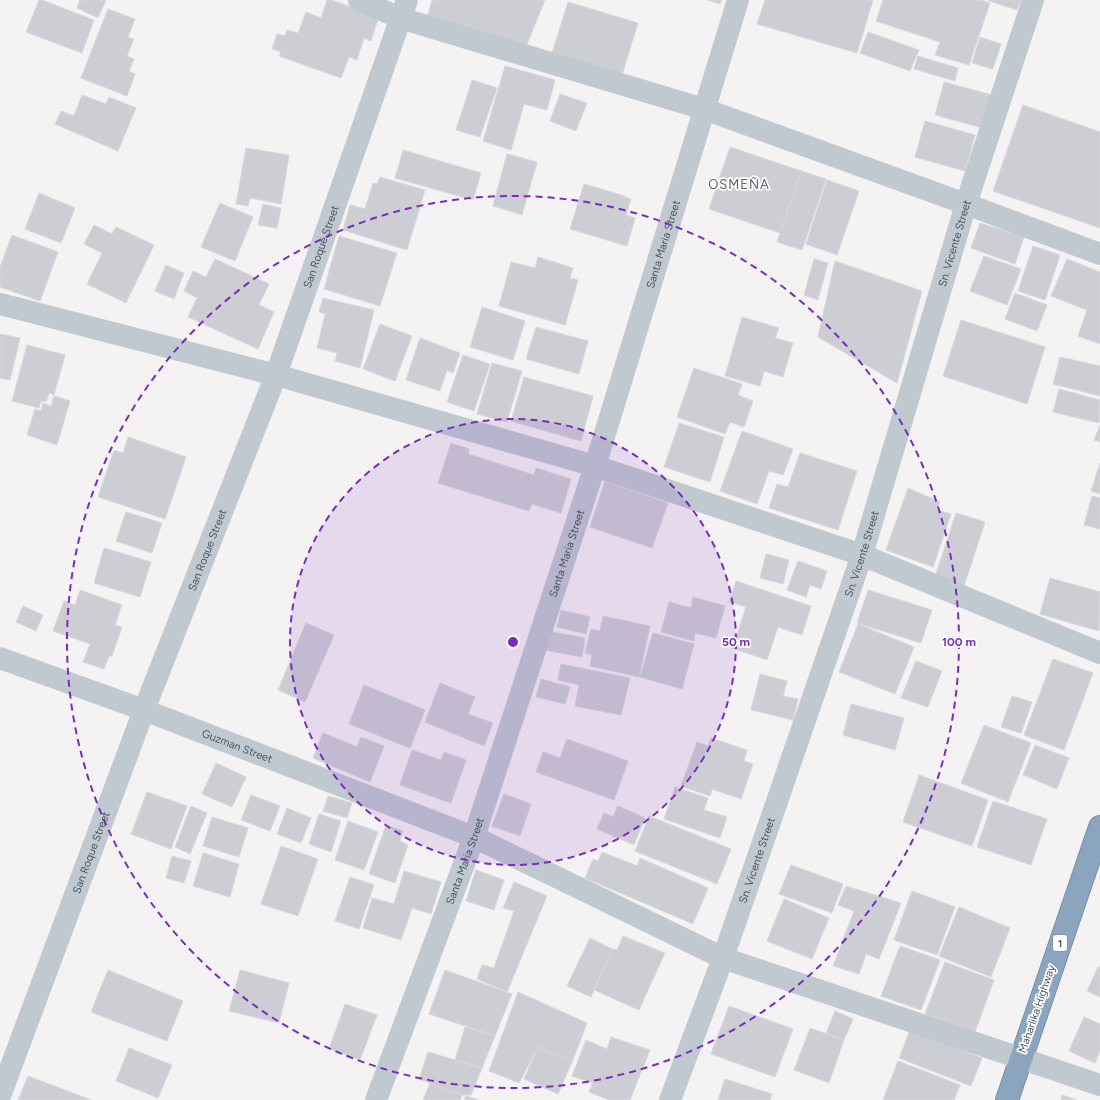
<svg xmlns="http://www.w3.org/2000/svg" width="1100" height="1100" font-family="Figtree,sans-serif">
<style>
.building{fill:#ccced4;stroke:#d6d8dd}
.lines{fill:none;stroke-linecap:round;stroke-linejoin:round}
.highway-casing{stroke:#7790aa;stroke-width:24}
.minor{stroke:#c0c9d0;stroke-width:22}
.highway{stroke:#8ca5be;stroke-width:22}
.ring{fill:none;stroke:#7b2cbf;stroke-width:2;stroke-dasharray:7 5}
.labels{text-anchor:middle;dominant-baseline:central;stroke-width:3.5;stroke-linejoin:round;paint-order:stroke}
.shield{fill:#fff;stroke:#80888f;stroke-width:1}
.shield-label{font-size:10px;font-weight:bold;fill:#4a555f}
.street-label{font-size:11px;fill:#4a555f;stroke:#fff}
.quarter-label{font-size:13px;letter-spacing:1px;fill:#5e6266;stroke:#fff}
.centre{fill:#7b2cbf;stroke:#fff;stroke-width:2}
.ring-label{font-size:12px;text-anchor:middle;font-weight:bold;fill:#7b2cbf;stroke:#fff;stroke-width:3.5;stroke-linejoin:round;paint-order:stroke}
</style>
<rect width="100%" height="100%" fill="#f4f2f2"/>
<path class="building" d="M39,0H42L94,20L82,53L26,32Z
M80,0H106L98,18L77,8Z
M327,0H331L379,16L371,41L364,38L357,60L349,57L341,78L279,56L281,52L272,49L277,34L285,36L287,30L298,33L306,12L321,18Z
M432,0H545L525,49L427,18Z
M707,0H721L720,4Z
M765,0H873L857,53L757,24Z
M883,0H981L990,3L969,65L935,55L940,42L876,21Z
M989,0H1021L1017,10L989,1Z
M568,2L638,23L622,75L552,53Z
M108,9L135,19L128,37L134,39L127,56L134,59L129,71L135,74L127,96L81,78Z
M868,32L919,50L910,71L860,53Z
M980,37L1001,44L993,69L972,63Z
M918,56L958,68L955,81L914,69Z
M505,66L555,80L547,110L524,104L511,150L483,141Z
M472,80L497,88L480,137L456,130Z
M944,82L992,95L983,128L935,115Z
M560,94L587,103L576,131L550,121Z
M82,95L106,104L109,97L136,108L118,151L55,124L61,111L74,116Z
M1023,105L1100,132V228L993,191Z
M925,121L975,135L965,171L915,157Z
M730,147L801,171L780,233L709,209Z
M246,148L289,155L281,204L250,198L248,206L236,204Z
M403,150L481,173L473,200L395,178Z
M507,154L537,162L522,215L493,206Z
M801,171L826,179L802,250L777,242Z
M380,177L425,190L407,250L343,230L350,205L365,209L373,183L377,184Z
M827,180L859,191L837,255L806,244Z
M584,184L625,196L624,197L631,199L626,215L635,218L627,246L570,229Z
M39,193L75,208L61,243L25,229Z
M220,203L253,217L235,261L201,247Z
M263,204L281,208L277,228L258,225Z
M980,223L1024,237L1015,264L971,248Z
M94,225L112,234L116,227L154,245L126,303L87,284L102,253L84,244Z
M12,235L58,252L40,301L0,287V267Z
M339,236L397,253L380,306L324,289Z
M1033,246L1060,255L1045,300L1018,291Z
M984,256L1021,269L1007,305L970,291Z
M538,257L573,268L570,278L578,280L565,325L499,306L511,262L535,268Z
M215,259L269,284L259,305L274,312L258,349L188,317L197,298L184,291L193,271L206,277Z
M814,259L828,263L818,300L804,295Z
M1067,259L1100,272V344L1078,336L1087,310L1051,296Z
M835,261L922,291L897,383L818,337Z
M166,265L184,273L174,299L155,291Z
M1015,293L1047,305L1037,331L1005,319Z
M323,298L374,310L360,368L335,361L337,353L317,348L325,314L319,312Z
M482,307L525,321L513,360L470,347Z
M742,317L779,328L775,338L793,343L783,377L764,371L760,386L725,376Z
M961,320L1045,347L1027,404L943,376Z
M380,324L412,336L395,381L363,369Z
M536,327L588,341L579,374L526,359Z
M0,334L20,338L10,380L0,378Z
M420,338L460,353L453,373L447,370L440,391L406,380Z
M27,345L65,355L54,395L49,393L46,402L41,401L39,408L12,401Z
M463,355L490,364L474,411L447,402Z
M1060,357L1100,366V396L1053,384Z
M492,363L522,371L507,422L477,414Z
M694,368L742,384L738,395L753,401L744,427L730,422L725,434L677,417Z
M524,377L593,396L581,441L511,421Z
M1059,389L1100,400L1099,423L1053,412Z
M54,396L70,401L57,445L27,435L35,409L41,411L43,403L51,406Z
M679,423L724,437L710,482L664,467Z
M1100,425V442L1094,440Z
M742,431L793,449L783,475L769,471L757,504L720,491Z
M128,437L186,457L165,519L98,497L114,450L123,453Z
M451,443L469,449L468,454L534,475L536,468L571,479L561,513L532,504L529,511L438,483Z
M800,453L857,471L838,530L769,508L777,484L788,487Z
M1100,463V494L1091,491Z
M605,481L668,503L652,548L590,527Z
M908,488L940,502L937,510L951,514L933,567L886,550Z
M1092,496L1100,498V529L1084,525Z
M126,512L162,523L152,553L116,541Z
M956,513L985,522L964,586L935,577Z
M104,548L151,562L140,597L94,583Z
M766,554L789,560L783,584L760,578Z
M798,561L827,571L821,589L810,585L806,597L787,590Z
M1050,578L1100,592L1099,631L1040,614Z
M736,581L811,606L802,635L778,627L767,660L732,648L746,607L729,602Z
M80,590L122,605L115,625L122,627L112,656H109L104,669L83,662L90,644L53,631L64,601L75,605Z
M868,590L932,610L921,643L857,623Z
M693,597L725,606L716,638L695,633L694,641L661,632L669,602L691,608Z
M23,606L43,615L36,631L16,622Z
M561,610L590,617L586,634L557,627Z
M603,616L650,626L639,677L590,666L592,655L585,653L591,629L600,631Z
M306,623L334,635L305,702L278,690Z
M858,624L914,647L895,694L839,672Z
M548,631L585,638L582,657L545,650Z
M653,633L694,644L682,689L640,677Z
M1053,659L1093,673L1064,750L1024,735Z
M916,661L942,671L928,707L901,698Z
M561,664L630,678L621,715L575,706L579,685L558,680Z
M760,674L787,681L783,696L798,699L793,720L751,710Z
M541,679L570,687L565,704L536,697Z
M440,683L475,697L468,714L493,723L484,746L425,722Z
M364,685L425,710L410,748L349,724Z
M1012,696L1032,702L1021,733L1001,727Z
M851,704L904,718L895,750L843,735Z
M984,725L1031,743L1008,802L961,783Z
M323,733L357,747L361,737L384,746L370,782L313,758Z
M711,738L747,750L744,761L753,764L741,799L712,789L710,796L681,786L697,742L708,746Z
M567,739L628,761L614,800L536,772L543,752L560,758Z
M1035,745L1069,758L1057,789L1023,775Z
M412,750L441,760L444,752L466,760L451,803L400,785Z
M216,763L246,777L232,807L202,794Z
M919,775L988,800L972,846L903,822Z
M675,787L708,798L704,810L727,817L720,838L664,819Z
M147,792L187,806L171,849L131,834Z
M504,794L531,804L520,836L492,826Z
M251,795L280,806L270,831L241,820Z
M328,796L352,803L347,818L323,811Z
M993,801L1047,819L1031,865L977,847Z
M191,806L207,813L190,854L175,847Z
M618,806L645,818L634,845L597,829L604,813L613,817Z
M287,808L311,818L301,843L277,834Z
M319,814L341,821L331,852L309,844Z
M649,816L731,849L717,884L635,851Z
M212,817L248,828L239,857L203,846Z
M348,821L378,832L364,870L335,860Z
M386,825L403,831L400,841L408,845L395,883L369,874Z
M281,846L318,859L298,916L261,904Z
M602,852L637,866L640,858L708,888L693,924L585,878L593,859L598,861Z
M203,853L239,864L230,897L193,886Z
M172,856L191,861L184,883L166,878Z
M791,865L843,884L832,913L779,894Z
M476,870L504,880L494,910L466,901Z
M404,871L441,882L431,914L412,908L401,940L363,928L372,898L394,904Z
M350,877L374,885L359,929L335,921Z
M514,882L547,896L507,992L477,979L482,965L494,968L514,911L503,908Z
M846,886L901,903L879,959L866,954L859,974L833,966L854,911L838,905Z
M912,891L955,907L937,955L894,940Z
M784,899L829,918L812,959L767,941Z
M959,907L1010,928L991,977L939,956Z
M623,936L665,953L639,1010L594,990L612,949L617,950Z
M590,938L612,949L591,997L567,986Z
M900,946L940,960L921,1010L881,996Z
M945,962L994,980L975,1032L925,1014Z
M1098,967H1100V997L1087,991Z
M108,970L183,1001L167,1041L91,1012Z
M240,970L289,983L279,1023L229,1011Z
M445,970L512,994L495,1036L429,1014Z
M518,992L587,1023L572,1062L538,1047L519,1083L489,1071Z
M345,1004L377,1015L360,1060L329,1049Z
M729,1006L793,1029L775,1077L711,1054Z
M835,1011L853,1019L844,1040L826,1033Z
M1084,1017L1100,1024V1051L1095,1063L1069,1051Z
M465,1027L495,1036L482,1068L455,1060Z
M810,1028L844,1040L829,1083L794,1070Z
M910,1030L982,1058L971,1086L899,1058Z
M611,1037L650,1050L630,1100H609L589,1092L593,1083L572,1076L586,1040L607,1049Z
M538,1047L572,1062L558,1094L524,1079Z
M129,1048L172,1065L158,1098L116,1081Z
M428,1052L482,1068L471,1095H462L419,1079Z
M898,1061L960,1085L954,1100H883Z
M28,1076L91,1100H18Z
M725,1079L772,1094L770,1100H718Z
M430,1083L462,1095L460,1100H423Z
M1062,1095L1077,1100H1061Z
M466,1096L479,1100H464Z"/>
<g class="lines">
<defs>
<path id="highway" d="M1007,1100L1100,827"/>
</defs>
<use href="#highway" class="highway-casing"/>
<g class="minor">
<path d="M359,0L400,18L704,109L966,204L1100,254"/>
<path d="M0,304L276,375L595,466L862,555L1100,653"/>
<path id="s1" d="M0,658L144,710L474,837L723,958L1100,1085"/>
<path id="s2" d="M0,1096L144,710L276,375L407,0"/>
<path id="s3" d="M376,1100L474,837L595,466L738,0"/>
<path id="s4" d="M670,1100L723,958L862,555L966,204L1033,0"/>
</g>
<use href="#highway" class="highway"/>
</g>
<circle cx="513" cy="642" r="223" fill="#7b2cbf" fill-opacity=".12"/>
<g class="ring">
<circle cx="513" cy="642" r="223"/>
<circle cx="513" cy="642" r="446"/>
</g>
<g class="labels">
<rect class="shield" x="1053" y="935" width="14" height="16" rx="3"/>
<g class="shield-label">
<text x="1060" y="943">1</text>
</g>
<g class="street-label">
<text stroke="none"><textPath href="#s4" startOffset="903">Sn. Vicente Street</textPath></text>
<text stroke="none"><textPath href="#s3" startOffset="903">Santa Maria Street</textPath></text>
<text stroke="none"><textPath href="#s2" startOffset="908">San Roque Street</textPath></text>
<text stroke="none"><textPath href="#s2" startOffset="584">San Roque Street</textPath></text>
<text stroke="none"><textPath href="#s3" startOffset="579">Santa Maria Street</textPath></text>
<text stroke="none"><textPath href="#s4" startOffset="579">Sn. Vicente Street</textPath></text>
<text stroke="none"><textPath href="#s1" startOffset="253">Guzman Street</textPath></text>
<text stroke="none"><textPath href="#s2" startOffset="260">San Roque Street</textPath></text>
<text stroke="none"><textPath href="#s4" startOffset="255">Sn. Vicente Street</textPath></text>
<text stroke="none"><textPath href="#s3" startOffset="255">Santa Maria Street</textPath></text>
<text transform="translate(1037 1009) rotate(-71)">Maharlika Highway</text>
</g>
<g class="quarter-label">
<text x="739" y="184">OSMEÑA</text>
</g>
</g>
<circle cx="513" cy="642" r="6" class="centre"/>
<g class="ring-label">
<text x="736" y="646">50 m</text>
<text x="959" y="646">100 m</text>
</g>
</svg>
